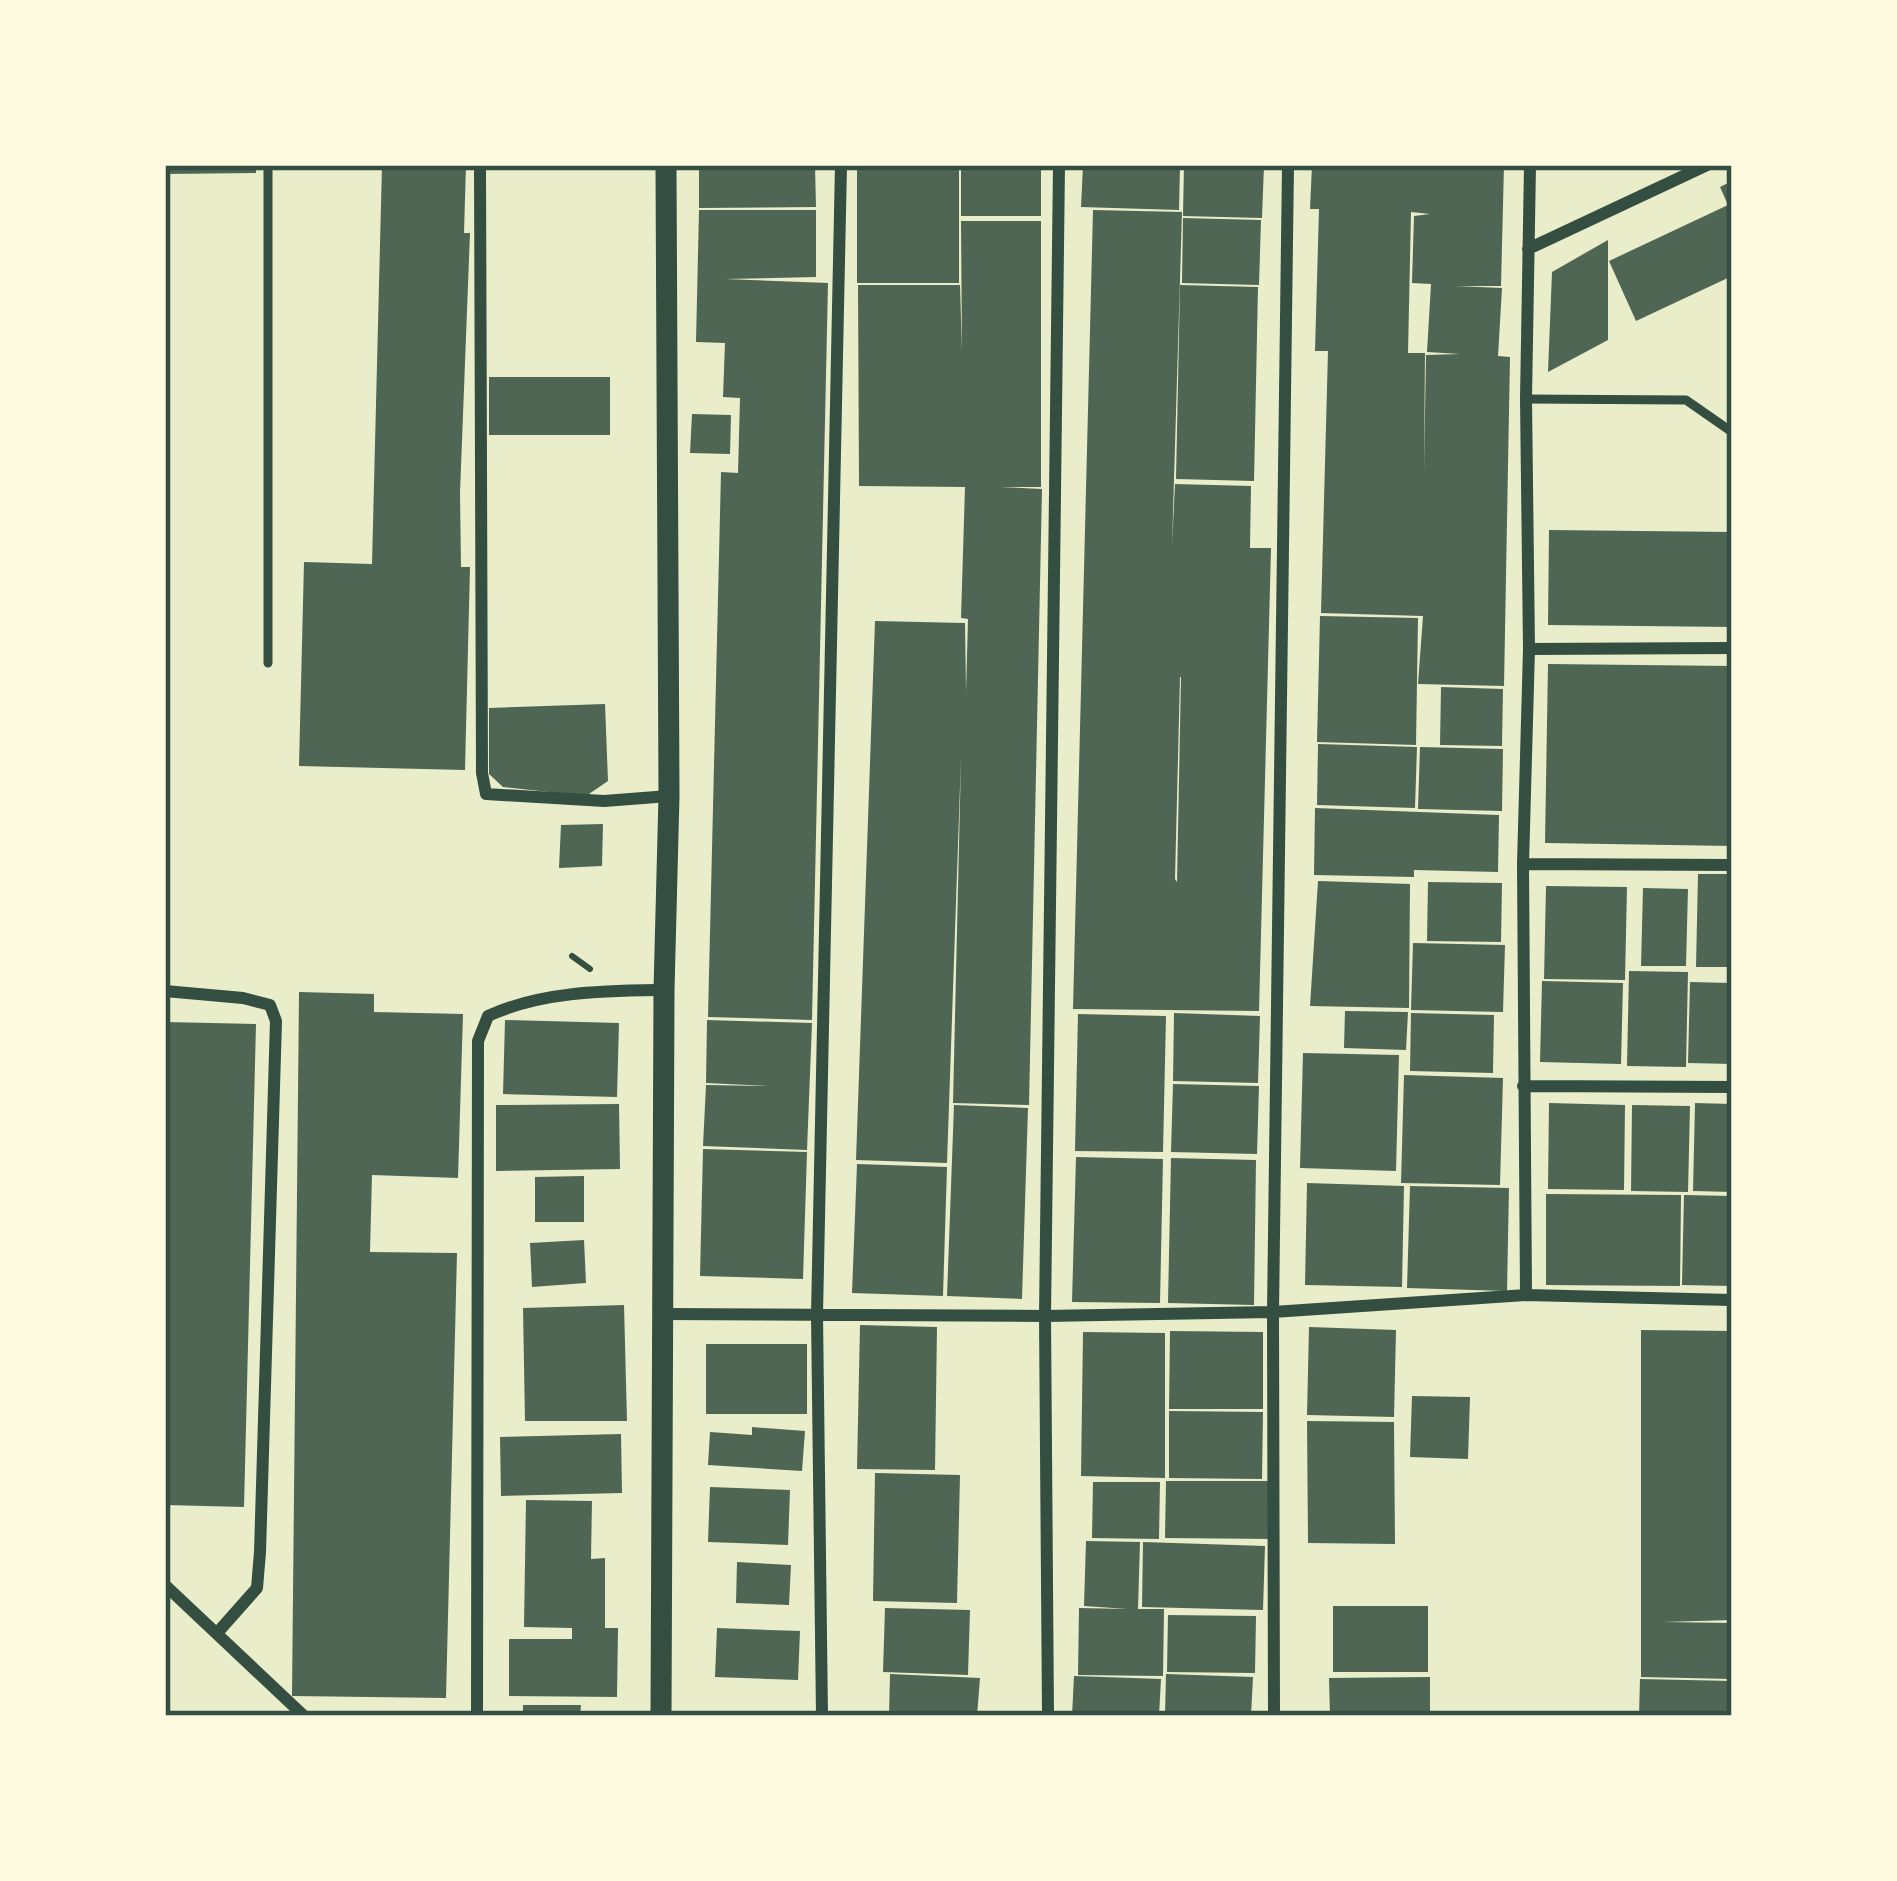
<svg xmlns="http://www.w3.org/2000/svg" width="1897" height="1881" font-family="'PT Sans',sans-serif">
<style>
.building{fill:#4f6655;fill-rule:evenodd}
.lines{fill:none;stroke-linecap:round;stroke-linejoin:round}
.path{stroke:#344e41;stroke-width:6}
.service{stroke:#344e41;stroke-width:9}
.minor{stroke:#344e41;stroke-width:12}
.tertiary{stroke:#344e41;stroke-width:21}
.neatline{fill:none;stroke:#344e41;stroke-width:4.5}
</style>
<rect width="100%" height="100%" fill="#e9edc9"/>
<path class="building" d="M165,165H256V173L165,174Z
M382,165H466L464,233H470L460,493L461,567H470L465,770L299,766L304,562L372,564Z
M699,165H815L816,207L699,208Z
M857,165H959V283H857Z
M961,165H1041V216H961Z
M1083,165H1180L1179,210L1081,207Z
M1184,165H1264L1262,218L1183,216Z
M1312,165H1504L1501,286H1456L1502,288L1498,356L1510,357L1504,686L1418,684L1423,616L1321,613L1328,351H1315L1319,209H1310ZM1411,212L1430,214L1414,216L1412,283L1431,284L1427,352L1460,354L1426,355L1424,473L1425,353H1408Z
M1732,181V276L1636,321L1609,261L1728,205L1720,187Z
M699,210H816V277L725,279L828,283L812,1020L708,1017L721,472L738,473L740,398L723,397L725,343L696,342Z
M1093,210L1182,212L1172,546L1175,484L1251,486L1250,548H1271L1259,1011L1073,1009ZM1180,677H1181L1177,882L1175,879Z
M1183,218L1261,220L1259,285L1182,283Z
M961,221H1041V487H1000L1042,489L1029,1105L953,1103L961,758L947,1163L856,1160L875,621L965,623L966,692L968,619L961,618L965,487L859,486L858,285H960L962,352Z
M1608,240V340L1548,372L1552,272Z
M1180,285L1258,287L1254,481L1176,479Z
M489,377H610V435H489Z
M692,414L731,415L730,454L690,453Z
M1549,530L1732,532V627L1548,625Z
M1320,616L1418,618L1416,745L1317,742Z
M1548,664L1732,666V846L1545,843Z
M1441,687L1503,689L1502,746L1440,745Z
M605,704L608,781L586,796L503,787L489,774V708Z
M1318,744L1417,747L1415,808L1317,805Z
M1420,747L1503,749L1502,811L1418,809Z
M1315,808L1499,815L1498,872L1414,870V877L1314,875Z
M603,824L602,866L559,868L561,825Z
M1698,874H1732V967H1696Z
M1318,881L1410,884L1409,1008L1310,1006Z
M1428,882L1502,883L1501,942L1427,941Z
M1546,886L1627,887L1625,980L1544,979Z
M1643,888L1688,889L1686,966H1641Z
M1413,943L1505,945L1503,1012L1411,1010Z
M1629,971L1688,972L1686,1067L1627,1066Z
M1542,981L1623,983L1621,1064L1540,1062Z
M1690,982L1732,983V1064L1688,1063Z
M299,992L374,994V1012L463,1014L458,1178L372,1175L370,1252L457,1253L446,1698L292,1696Z
M1345,1011L1408,1012L1406,1050L1344,1048Z
M1174,1013L1260,1016L1258,1083L1173,1081Z
M1411,1013L1494,1015L1493,1073L1410,1071Z
M1078,1014L1166,1016L1163,1152L1075,1151Z
M505,1020L619,1023L617,1097L503,1094Z
M707,1020L812,1023L807,1150L703,1146L706,1085L769,1086L706,1083Z
M165,1022L256,1024L244,1507L165,1505Z
M1303,1053L1399,1055L1396,1171L1300,1168Z
M1404,1075L1503,1078L1500,1185L1401,1183Z
M1173,1084L1259,1086L1257,1154L1171,1152Z
M1549,1103L1625,1105L1624,1190L1548,1189Z
M1695,1103L1732,1104V1192L1693,1191Z
M619,1104L620,1169L496,1171V1105Z
M954,1105L1028,1108L1022,1299L947,1296Z
M1632,1105L1690,1106L1688,1192L1631,1191Z
M703,1149L807,1152L803,1279L700,1276Z
M1076,1157L1163,1159L1160,1303L1072,1302Z
M1171,1158L1256,1160L1254,1305L1168,1303Z
M857,1164L947,1167L943,1296L852,1293Z
M584,1176V1222H535V1177Z
M1307,1183L1404,1186L1402,1287L1305,1285Z
M1410,1186L1509,1188L1507,1291L1407,1288Z
M1546,1194L1681,1195L1680,1286L1546,1285Z
M1684,1195L1732,1196V1286L1682,1285Z
M584,1240L586,1283L532,1287L530,1243Z
M624,1305L627,1421H525L523,1308Z
M860,1325L937,1327L935,1470L857,1469Z
M1309,1327L1396,1330L1394,1417L1307,1415Z
M1641,1330L1732,1331V1620L1663,1622L1732,1623V1679L1641,1677Z
M1170,1331L1263,1332V1409H1169Z
M1083,1332L1165,1333V1478L1081,1476Z
M706,1344H807V1414H706Z
M1412,1396L1470,1397L1468,1459L1410,1457Z
M1169,1411L1263,1412L1262,1479L1169,1478Z
M1307,1421L1394,1422L1395,1544L1308,1543Z
M752,1427L805,1431L802,1471L708,1465L710,1432L752,1435Z
M621,1434L622,1493L501,1496L500,1437Z
M875,1473L960,1475L957,1603L873,1601Z
M1166,1481H1272V1539L1165,1538Z
M1093,1482H1160L1159,1539L1092,1538Z
M710,1487L790,1490L788,1545L708,1542Z
M526,1500L592,1501L591,1559L605,1558V1628H618L617,1697L509,1696V1639H572V1628L524,1627Z
M1086,1541L1140,1542L1138,1609H1164L1163,1676L1078,1675L1079,1608L1128,1609L1084,1606Z
M1143,1542L1265,1546L1263,1610L1142,1607Z
M737,1562L791,1565L789,1605L736,1603Z
M1333,1606H1428V1672H1333Z
M885,1608L970,1610L968,1675L883,1672Z
M1168,1615L1256,1616L1255,1673L1167,1672Z
M717,1628L800,1631L798,1680L715,1677Z
M890,1674L980,1678L977,1716H889Z
M1166,1674L1253,1677L1251,1716H1165Z
M1074,1676L1161,1679L1159,1716H1072Z
M1430,1677V1716H1330L1329,1678Z
M1640,1679L1732,1681V1716H1639Z
M523,1705H581L580,1716H523Z"/>
<g class="lines">
<path class="path" d="M572,956L590,969"/>
<path class="service" d="M268,165V663
M1526,399L1686,400L1732,432"/>
<path class="minor" d="M480,165L482,773L486,794L604,801L669,796
M1528,249L1707,165
M1529,649L1732,648
M1523,864L1732,865
M165,991L243,998L270,1005L276,1021L260,1552L257,1588L218,1632
M1523,1086L1732,1087
M1526,1295L1523,864L1529,649L1526,399L1530,165
M662,1314L1045,1316L1273,1312L1526,1295L1732,1300
M165,1585L304,1716
M477,1716L478,1041L488,1016C542,991 605,991 664,990
M822,1716L817,1314L841,165
M1048,1716L1045,1316L1059,165
M1274,1716L1273,1312L1288,165"/>
<path class="tertiary" d="M661,1716L664,990L669,796L666,165"/>
</g>
<rect width="1897" height="1881" fill="none" stroke="#fefae0" stroke-width="336"/>
<rect x="168" y="168" width="1561" height="1545" class="neatline"/>
</svg>
